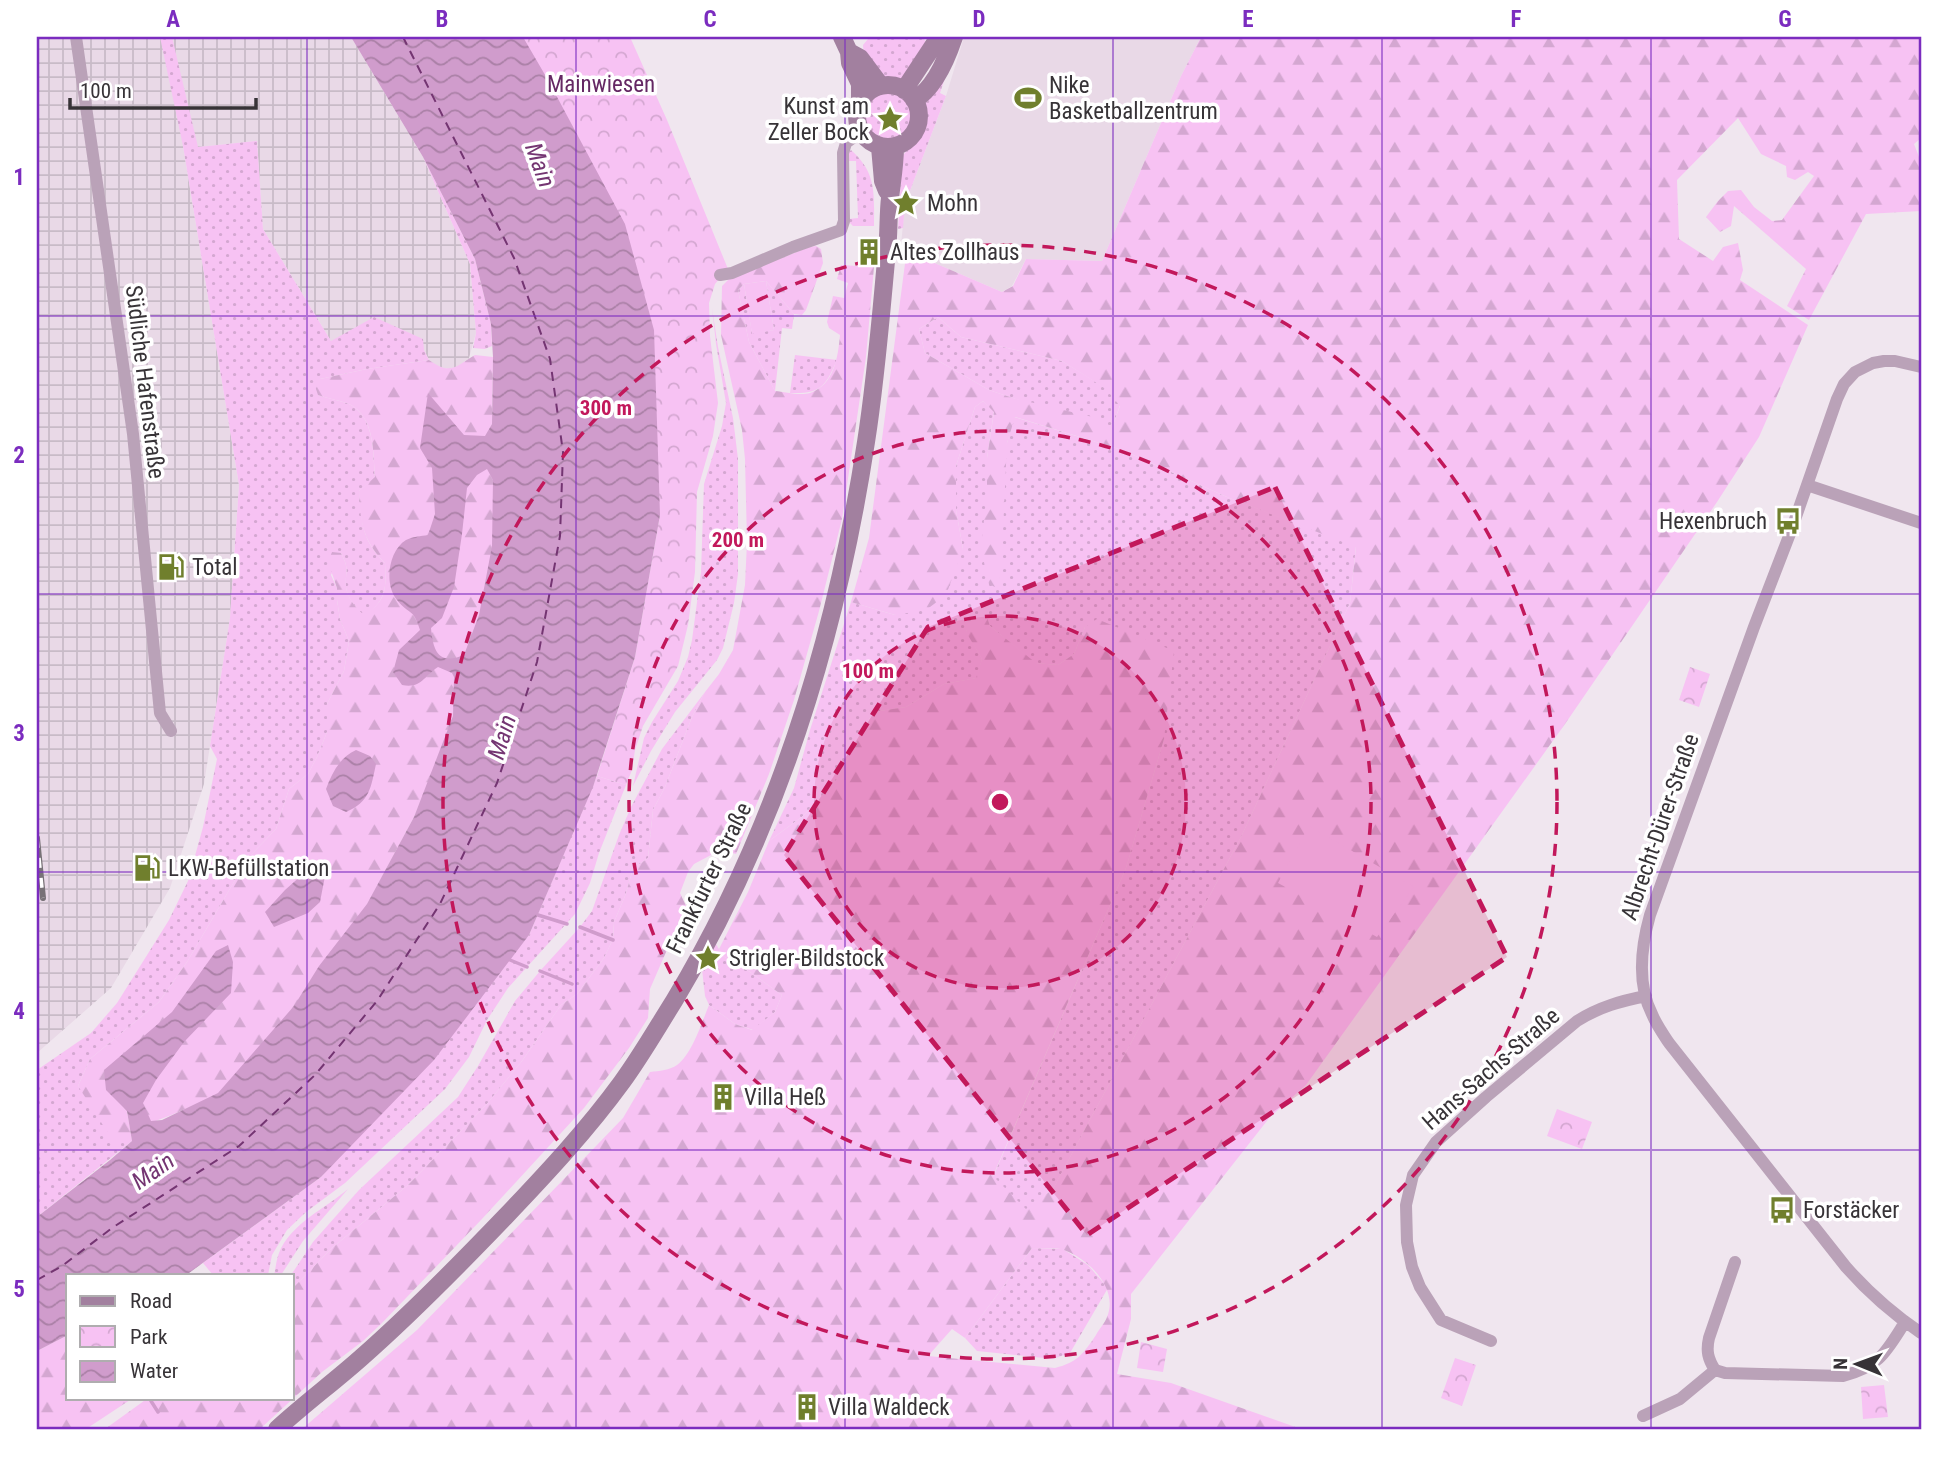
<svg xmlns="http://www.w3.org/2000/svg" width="1958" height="1466" font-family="'Roboto Condensed',sans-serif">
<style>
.built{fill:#e9d9e7}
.industrial{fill:url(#industrial-grid)}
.grass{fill:url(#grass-dots)}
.forest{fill:url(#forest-firs);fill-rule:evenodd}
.park{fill:url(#park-crowns)}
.garden{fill:#f7c2f3}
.water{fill:url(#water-waves);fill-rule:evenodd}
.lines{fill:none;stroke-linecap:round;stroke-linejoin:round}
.stream{stroke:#d09ccc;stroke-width:3.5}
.ferry{stroke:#743572;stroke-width:2;stroke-dasharray:9 7;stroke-linecap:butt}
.street{stroke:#baa2b8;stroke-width:12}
.secondary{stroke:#a2809f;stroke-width:18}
.rail-casing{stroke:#787277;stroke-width:6}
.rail{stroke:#fff;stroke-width:3.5;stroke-dasharray:10;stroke-linecap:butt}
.marked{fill:#c2185b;fill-opacity:0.2;stroke:#c2185b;stroke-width:5;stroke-dasharray:14 9;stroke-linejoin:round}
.grid{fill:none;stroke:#7b2cbf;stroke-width:2;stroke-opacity:0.55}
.ring{fill:none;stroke:#c2185b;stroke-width:3.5;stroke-dasharray:12 9}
.labels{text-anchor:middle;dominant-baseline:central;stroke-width:7;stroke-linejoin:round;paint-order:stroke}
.park-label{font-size:23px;fill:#652864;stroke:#fff}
.poi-label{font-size:23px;fill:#373337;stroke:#fff;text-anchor:start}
.street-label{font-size:23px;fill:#373337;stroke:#fff}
.water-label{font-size:24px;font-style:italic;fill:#743572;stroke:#fff}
.centre{fill:#c2185b;stroke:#fff;stroke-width:3.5}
.ring-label{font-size:21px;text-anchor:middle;font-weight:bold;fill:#c2185b;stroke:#fff;stroke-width:7;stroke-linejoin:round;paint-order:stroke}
.neatline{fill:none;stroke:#7b2cbf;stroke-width:2.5}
.grid-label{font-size:23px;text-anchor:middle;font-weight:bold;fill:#7b2cbf}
</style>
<defs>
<pattern id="industrial-grid" width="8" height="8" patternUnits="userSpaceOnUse" patternTransform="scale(1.75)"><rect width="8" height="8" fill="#e9d9e7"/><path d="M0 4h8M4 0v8" fill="none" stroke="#c8bbc7"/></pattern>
<pattern id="grass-dots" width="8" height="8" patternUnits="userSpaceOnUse" patternTransform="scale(1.75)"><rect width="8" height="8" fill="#f7c2f3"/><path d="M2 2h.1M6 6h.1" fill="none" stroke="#d4a7d1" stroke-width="1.8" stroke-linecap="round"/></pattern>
<pattern id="forest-firs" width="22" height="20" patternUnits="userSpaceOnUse" patternTransform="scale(1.75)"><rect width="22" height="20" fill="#f7c2f3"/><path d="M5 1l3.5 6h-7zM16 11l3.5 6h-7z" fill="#d4a7d1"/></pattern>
<pattern id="park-crowns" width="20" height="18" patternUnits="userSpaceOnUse" patternTransform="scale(1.75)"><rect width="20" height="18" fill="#f7c2f3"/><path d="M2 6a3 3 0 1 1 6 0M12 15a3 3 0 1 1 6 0" fill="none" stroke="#d4a7d1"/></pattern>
<pattern id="water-waves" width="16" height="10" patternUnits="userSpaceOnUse" patternTransform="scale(1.75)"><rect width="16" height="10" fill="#d09ccc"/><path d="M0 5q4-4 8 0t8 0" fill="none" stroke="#aa80a6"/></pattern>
</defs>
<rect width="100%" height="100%" fill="#f0e6ef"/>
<path class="built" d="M964,37H1201L1181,76L1102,261L1026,259L1012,286L1002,292L923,258L900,255L905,204L946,96Z"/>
<path class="industrial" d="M37,37H351L423,157L470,264L476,333L469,358L461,366L450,369L438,367L429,360L424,350L331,341L263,229L257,141L198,147L183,146L239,485L230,618L204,784L170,888L111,988L37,1053Z"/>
<path class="grass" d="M160,37H172L198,147L257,141L263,229L331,341L374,317L423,339L424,350L429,360L367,369L320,379L318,395C328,399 341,400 351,405C375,419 373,453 375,478L359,491C362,523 361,539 385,563C386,589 387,600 364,616C356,608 347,598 346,587C345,570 350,570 341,553L331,575L337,588V600L340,619L349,641L344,671L327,704V732L317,757L308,774L289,789L276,829L248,858L187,962L159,1002L90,1059L78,1086L132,1141L37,1217V1070L91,1033L117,1003L169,920L188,881L203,827L217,759L210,746L230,618L239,485L183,146Z
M917,37L924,39L926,42L905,77C888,83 879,75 870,61C866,55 863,52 863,45L868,39Z
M946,75L940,93L946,96L905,204L903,228L898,229L902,159L903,155L921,135L925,123L926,102Z
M863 117a25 25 0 1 1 50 0a25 25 0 1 1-50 0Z
M851,150C877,173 874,194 874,226H853L850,223L849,219L858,218L856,161H847L848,153Z
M423,157L475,259L491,324L492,346L485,349L473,348L476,333L470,264Z
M766,281L794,314L792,329L782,328L775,391L749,342L738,290L744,284L752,333L774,330Z
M712,308L718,347L733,418L738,459V574L734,603L723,648L717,660L675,712L651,751L633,786L644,738L652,722L678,681L688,657L692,640L701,572L704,484L722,426L726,403L716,344Z
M938,317L961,337L1062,361L1107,389L1120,405L1111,431L989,390L925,353L919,329Z
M795,355L837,360C825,387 821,394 790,393Z
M983,401L994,411L987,458V494L1007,443L1014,417L1122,450L1227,497L1356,546L1350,603L1241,837L1053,1189L1026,1210L993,1177L1126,868L1164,739L1085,627L1074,654L1058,665L1035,663L990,626L985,612L966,631L982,659L977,678L944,684L906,707L873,712L837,779L803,816L769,841L794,788L810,730L851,602L895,615L963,549L956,510V466L975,407Z
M705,692L692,717L665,787L653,810L648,858L633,869L625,896L614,922L613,939L604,958L577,994L561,1005L522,1061L486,1105L408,1185L332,1248L292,1289L291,1275L313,1242L359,1190L458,1097L478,1066L515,1001L540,971L580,927L592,911L619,835L631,807L662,749Z
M597,776L626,785L599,853L590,883L575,914L508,988L487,1020L469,1057L445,1089L345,1183L306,1212L287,1230L272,1255L268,1275H213L203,1263L321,1177L529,935Z
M716,944L723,956L750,972L782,995L775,1012L753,1030L735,1024L709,1005L705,996L702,969Z
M348,1189L303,1241L281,1275H274C276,1268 276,1260 279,1253C290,1224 326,1208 348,1189Z
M1032,1248L1063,1249L1088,1265L1108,1288L1070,1353L1053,1359L977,1351L965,1338Z"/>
<path class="forest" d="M1201,37H1921V138L1914,144L1919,157L1921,156V211L1866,214L1809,320L1787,306L1806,269L1734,206L1731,226L1720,232L1706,217L1718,201L1728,191L1741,190L1754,207L1772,221L1782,220L1814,176L1808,172L1795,180L1787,177L1786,166L1761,154L1738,118L1677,180L1679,239L1713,261L1723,247L1738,243L1743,270L1740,280L1808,325L1759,437L1717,502L1565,724L1306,1085L1270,1117L1131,1294V1319L1117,1374L1171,1383L1301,1429H302L417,1330L597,1145L623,1118L650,1072C659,1071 670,1070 677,1065C692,1054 702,1022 709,1005L735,1024L752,1030L775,1012L782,995L750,972L723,956L719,949L748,892L769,841L803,816L837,779L873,712L906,707L944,684L976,678L982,659L966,632L968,623L985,611L990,626L1036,663L1058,665L1074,654L1085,627L1097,619L1174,651L1164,739L1126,868L993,1176L1026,1209L1053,1189L1241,837L1350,603L1356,547L1227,497L1122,450L1015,417L1007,443L1001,575L995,587L989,584L987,578L981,546L987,494V458L994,412L983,401L975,407L956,466V510L963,549L946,595L926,610L895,615L851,602L869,538L906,256L923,258L1002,292L1013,286L1026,259L1102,261L1181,76ZM938,317L961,337L1062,361L1106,389L1120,406L1111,430L1097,418L1013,398L989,390L925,353L919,329ZM1032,1248C1042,1249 1056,1247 1064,1250C1089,1259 1119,1289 1107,1317C1105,1323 1099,1329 1096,1335C1083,1354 1078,1362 1055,1368L928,1356L952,1329L965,1338Z
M816,246L821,249L823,263L806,310L802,315L794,314L766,281L744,284L738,290L749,342L775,391C785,392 800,396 810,393C834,385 838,357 840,335L829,328L827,322L833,296L844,298L848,283L837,279L841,265L874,267L866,357L842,519L819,611L794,700L769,774L736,854L725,851L711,855L694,864L688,872L680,893L686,906L650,989L648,1018L629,1048L584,1108L481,1220L382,1323L363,1341L322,1372L260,1429H105L148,1398H292V1289L332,1248L408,1185L486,1105L522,1061L561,1005L577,994L604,958L613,939L614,922L625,896L633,869L648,858L653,810L665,787L692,717L705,692L719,674L733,650L745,585L747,542L745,459L742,430L721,335L722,286L729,279L809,247Z
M475,355L493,357L492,424L486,436L445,483L412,609L422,625L436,664L456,673V696L452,726L414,817L367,905L295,1006L220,1094L169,1116L150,1123L127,1111L132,1141L115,1144L78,1086L90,1059L159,1002L187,962L248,858L276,829L289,789L308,774L317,757L327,732V704L344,671L349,641L340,619L337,600V588L328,562L332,552L341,553C350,570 345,570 346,586C347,598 356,608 364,615C387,601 386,589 385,563C363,541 360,522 359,491L375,477C373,452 375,419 351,405C341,400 328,399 318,395L315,386L320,379L367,369L429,360C451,376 456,366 475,355Z
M483,464L489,468L493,477L496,546L485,602L463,660L451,662L434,658L429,627L463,484Z
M68,1335V1398H133L86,1429H37V1351Z"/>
<path class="park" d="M523,37H630L667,120L728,269L715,284L709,303L710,336L718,403L713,436L697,492L695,572L688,625L678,666L643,726L635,750L632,770L626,785L597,776L635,657L660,515Z
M1690,667L1710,674L1699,707L1679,700Z
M1557,1109L1592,1122L1582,1149L1547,1136Z
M1141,1342L1167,1349L1163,1372L1137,1368Z
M1455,1358L1476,1365L1462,1406L1441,1398Z
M1884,1385L1888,1417L1863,1419L1861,1387Z"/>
<path class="garden" d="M766,281L774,330L752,334L744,284Z
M1309,826L1414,887L1377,937L1278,883Z"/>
<path class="water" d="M351,37H523L548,80L625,224L654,330L660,515L635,657L593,787L529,935L434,1060L321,1177L189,1273L185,1275H68V1335L37,1351V1217L110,1160L132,1141L127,1111L106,1090L104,1070L172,1012L216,951L228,945L233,962L231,993L184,1042L156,1080L143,1103L151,1121L162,1120L218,1093L294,1006L319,966L367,904L414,817L453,716L454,677L452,673L438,667C424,676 421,689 402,685L393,672L399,650L420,630C413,607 410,616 397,600C384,585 388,551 406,540C412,537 421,536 428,535L435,514L432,468L420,448L428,393L464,435L485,436L492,424L493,357L491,324L475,259L423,157ZM487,469L493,480L492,546L479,615L464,655C438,666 433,650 431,628L442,618L454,587L462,534L467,488L477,475Z
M356,750L370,756L376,764C371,787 370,802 346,812L333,806L326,789C332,773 340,757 356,750Z
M319,868L325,876L320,902L308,913L274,927L265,912L285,890L303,874L313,873Z"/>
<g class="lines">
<path class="stream" d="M538,915L567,924
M580,927L613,940
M510,960L527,967
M540,971L572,984
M151,1401L158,1412"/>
<path class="ferry" d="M37,1280L62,1266L112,1228L239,1146L315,1075L377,1001L440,904L497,783L537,662L560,536L563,452L550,359L514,258L403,37"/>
<path class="street" d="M76,37L133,434L160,713L171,731
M720,275L732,273L793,247L841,230L844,221L843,153L846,143L861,132
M1921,367L1895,361H1884L1873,363L1855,372L1844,384L1837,399L1791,531L1754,627L1650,915C1641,947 1637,984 1652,1014C1656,1024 1663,1034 1669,1043L1846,1267C1869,1293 1893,1314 1921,1333
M1807,485L1921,523
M1735,1262L1709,1338C1706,1351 1708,1359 1715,1370L1725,1373L1843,1376C1880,1366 1886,1352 1905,1322
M1491,1341L1441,1320L1420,1287L1412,1267L1407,1242L1406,1205L1413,1175L1436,1142L1486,1097L1577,1021C1599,1007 1621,1001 1646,996
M1643,1416L1680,1399L1715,1370"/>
<path class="secondary" d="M842,37L849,52L850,63L860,84V102
M849,52L860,58L881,86
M857 116a31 31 0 1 1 62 0a31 31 0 1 1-62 0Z
M904,90L939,37
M914,100C934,89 947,58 954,37
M880,147L883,181L887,191
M277,1429C304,1404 334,1382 362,1357C412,1313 459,1265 505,1217C546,1174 587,1130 622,1082C641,1056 657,1028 674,1001C777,830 836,638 866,442C876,379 881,314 887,250C889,233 888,215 890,198C892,181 895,164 895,147"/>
<defs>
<path id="rail" d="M37,838L43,898"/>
</defs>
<use href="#rail" class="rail-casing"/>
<use href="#rail" class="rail"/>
</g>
<path class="marked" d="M1275,487L1507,957L1087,1235L784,855L928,627Z"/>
<path class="grid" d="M307,37V1429M576,37V1429M845,37V1429M1113,37V1429M1382,37V1429M1651,37V1429M37,316H1921M37,594H1921M37,872H1921M37,1150H1921"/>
<circle cx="1000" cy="802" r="186" fill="#c2185b" fill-opacity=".12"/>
<g class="ring">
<circle cx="1000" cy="802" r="186"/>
<circle cx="1000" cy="802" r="371"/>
<circle cx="1000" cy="802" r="557"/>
</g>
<defs>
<symbol id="stadium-bare" viewBox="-9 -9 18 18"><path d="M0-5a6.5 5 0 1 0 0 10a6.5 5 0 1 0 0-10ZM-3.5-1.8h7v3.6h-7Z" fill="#707f2d" stroke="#fff" stroke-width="2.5" paint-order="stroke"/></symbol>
<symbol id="sight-bare" viewBox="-9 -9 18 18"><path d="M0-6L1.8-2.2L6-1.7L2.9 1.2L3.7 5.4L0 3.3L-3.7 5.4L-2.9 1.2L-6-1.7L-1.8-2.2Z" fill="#707f2d" stroke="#fff" stroke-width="2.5" paint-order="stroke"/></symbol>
<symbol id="building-bare" viewBox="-9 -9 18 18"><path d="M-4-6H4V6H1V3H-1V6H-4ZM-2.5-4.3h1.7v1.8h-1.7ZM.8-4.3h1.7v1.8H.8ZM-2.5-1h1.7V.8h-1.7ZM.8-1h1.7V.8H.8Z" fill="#707f2d" stroke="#fff" stroke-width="2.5" paint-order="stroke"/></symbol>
<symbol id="bus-bare" viewBox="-9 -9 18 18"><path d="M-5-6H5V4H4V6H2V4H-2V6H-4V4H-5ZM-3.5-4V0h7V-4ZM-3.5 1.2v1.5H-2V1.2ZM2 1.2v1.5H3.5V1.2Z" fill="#707f2d" stroke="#fff" stroke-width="2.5" paint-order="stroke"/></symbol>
<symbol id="fuel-bare" viewBox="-9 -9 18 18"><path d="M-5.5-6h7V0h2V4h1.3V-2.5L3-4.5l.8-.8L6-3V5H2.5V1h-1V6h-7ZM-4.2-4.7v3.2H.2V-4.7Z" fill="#707f2d" stroke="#fff" stroke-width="2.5" paint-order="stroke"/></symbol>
</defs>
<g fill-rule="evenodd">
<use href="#stadium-bare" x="1009" y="79" width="38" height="38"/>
<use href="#sight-bare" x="871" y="100" width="38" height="38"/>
<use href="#sight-bare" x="887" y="184" width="38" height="38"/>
<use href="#building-bare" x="850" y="233" width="38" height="38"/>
<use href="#bus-bare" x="1769" y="502" width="38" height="38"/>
<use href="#fuel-bare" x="152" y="548" width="38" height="38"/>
<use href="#fuel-bare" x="128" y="849" width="38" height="38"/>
<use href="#sight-bare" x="689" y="939" width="38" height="38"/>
<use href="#building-bare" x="704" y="1078" width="38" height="38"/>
<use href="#bus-bare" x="1763" y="1191" width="38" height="38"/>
<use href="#building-bare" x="788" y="1388" width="38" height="38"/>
</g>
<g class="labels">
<g class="park-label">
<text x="601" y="84">Mainwiesen</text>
</g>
<g class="poi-label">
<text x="1049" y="85">Nike<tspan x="1049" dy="26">Basketballzentrum</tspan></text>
<text x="869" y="106" text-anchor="end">Kunst am<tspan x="869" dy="26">Zeller Bock</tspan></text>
<text x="927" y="203">Mohn</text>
<text x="890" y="252">Altes Zollhaus</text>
<text x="1767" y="521" text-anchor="end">Hexenbruch</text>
<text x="192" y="567">Total</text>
<text x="168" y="868">LKW-Befüllstation</text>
<text x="729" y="958">Strigler-Bildstock</text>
<text x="744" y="1097">Villa Heß</text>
<text x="1803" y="1210">Forstäcker</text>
<text x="828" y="1407">Villa Waldeck</text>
</g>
<g class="street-label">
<text transform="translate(145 382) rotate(83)">Südliche Hafenstraße</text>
<text transform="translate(1660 827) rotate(-71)">Albrecht-Dürer-Straße</text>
<text transform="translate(709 878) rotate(-64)">Frankfurter Straße</text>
<text transform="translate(1491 1069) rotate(-41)">Hans-Sachs-Straße</text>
</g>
<g class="water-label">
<text transform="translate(540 165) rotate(70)">Main</text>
<text transform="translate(502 737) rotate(-73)">Main</text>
<text transform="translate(153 1171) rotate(-35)">Main</text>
</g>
</g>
<circle cx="1000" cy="802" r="10" class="centre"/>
<g class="ring-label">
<text x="606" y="415">300 m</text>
<text x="738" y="547">200 m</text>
<text x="868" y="678">100 m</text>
</g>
<rect width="1958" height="1466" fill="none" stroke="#ffffff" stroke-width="77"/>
<rect x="66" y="1274" width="228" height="126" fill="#ffffff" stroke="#afadaf" stroke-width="2"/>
<rect x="80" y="1296" width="35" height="10" fill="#a2809f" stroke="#afadaf" stroke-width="2"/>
<text x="130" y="1308" font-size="21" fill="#373337">Road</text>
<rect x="80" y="1326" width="35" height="21" fill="url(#park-crowns)" stroke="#afadaf" stroke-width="2"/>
<text x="130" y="1344" font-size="21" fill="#373337">Park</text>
<rect x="80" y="1361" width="35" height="21" fill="url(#water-waves)" stroke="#afadaf" stroke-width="2"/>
<text x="130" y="1378" font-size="21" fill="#373337">Water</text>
<g transform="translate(1857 1364) rotate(271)" stroke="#ffffff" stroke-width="5" paint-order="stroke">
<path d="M0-5L12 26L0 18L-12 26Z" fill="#373337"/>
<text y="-10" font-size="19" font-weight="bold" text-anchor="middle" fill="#373337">N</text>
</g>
<path d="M70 98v10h186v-10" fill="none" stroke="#373337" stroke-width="3.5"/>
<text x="80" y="98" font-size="21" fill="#373337" stroke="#ffffff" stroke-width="5" paint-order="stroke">100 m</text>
<rect x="38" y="38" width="1882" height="1390" class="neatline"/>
<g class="grid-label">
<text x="173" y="27">A</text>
<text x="442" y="27">B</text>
<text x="710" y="27">C</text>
<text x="979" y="27">D</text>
<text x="1248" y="27">E</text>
<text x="1516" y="27">F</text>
<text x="1785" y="27">G</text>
<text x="19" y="185">1</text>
<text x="19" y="463">2</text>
<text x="19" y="741">3</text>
<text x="19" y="1019">4</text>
<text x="19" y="1297">5</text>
</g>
</svg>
